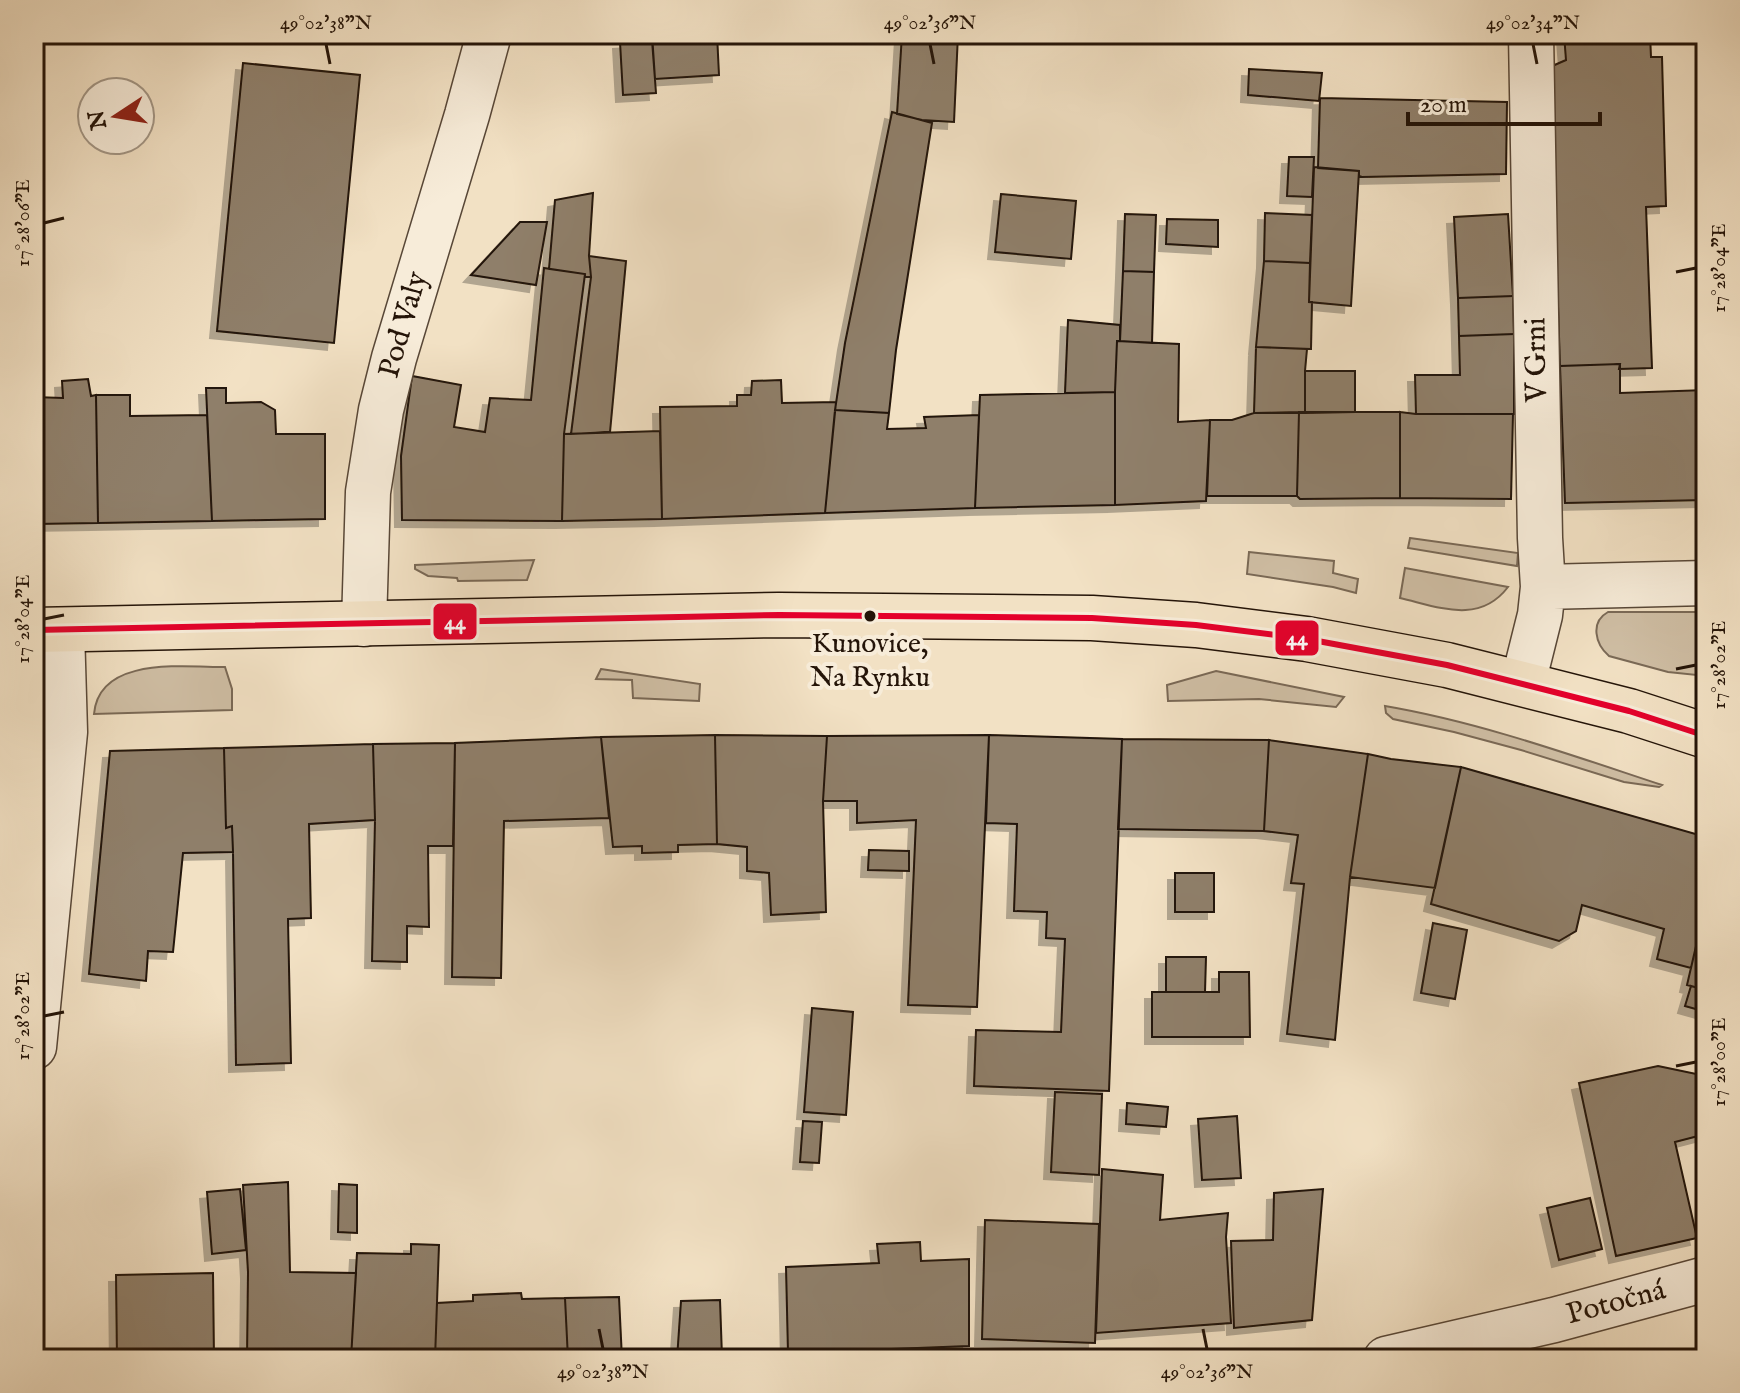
<svg xmlns="http://www.w3.org/2000/svg" width="1740" height="1393" font-family="'IM FELL English',serif">
<style>
.green{fill:#cfbea4;stroke:#7a6956;stroke-width:2}
.building{fill:#8f7f6a;stroke:#241408;stroke-width:2;filter:url(#shadow)}
.lines{fill:none;stroke-linecap:round;stroke-linejoin:round}
.minor-casing{stroke:#584737;stroke-width:47}
.major-casing{stroke:#241408;stroke-width:47}
.minor{stroke:#f7ecd9;stroke-width:44}
.major{stroke:#f2e1c4;stroke-width:44}
.bus-1-casing{stroke:#f7ecd9;stroke-width:12}
.bus-1{stroke:#e4002b;stroke-width:6}
.ticks{fill:none;stroke:#241408;stroke-width:3}
.bus-dot{fill:#241408;stroke:#f7ecd9;stroke-width:3}
.labels{text-anchor:middle;dominant-baseline:central;stroke-width:8;stroke-linejoin:round;paint-order:stroke}
.bus-label{font-size:28px;fill:#241408;stroke:#f7ecd9}
.street-label{font-size:30px;fill:#241408;stroke:#f7ecd9}
.line-badge{stroke:#f7ecd9;stroke-width:3}
.badge-label{font-size:22px;text-anchor:middle;font-weight:bold;fill:#fff}
.neatline{fill:none;stroke:#241408;stroke-width:3}
.ticks-label{font-size:20px;text-anchor:middle;fill:#241408}
</style>
<defs>
<filter id="shadow"><feDropShadow dx="-7" dy="7" stdDeviation="0" flood-color="#0004"/></filter>
</defs>
<rect width="100%" height="100%" fill="#f2e1c4"/>
<filter id="stains"><feTurbulence type="fractalNoise" baseFrequency=".0025" numOctaves="4"/><feColorMatrix values="0 0 0 0 .2 0 0 0 0 .09 0 0 0 0 .02 0 0 0 .5 -.17"/></filter>
<radialGradient id="worn" r=".72"><stop offset=".6" stop-color="#630" stop-opacity="0"/><stop offset="1" stop-color="#630" stop-opacity=".3"/></radialGradient>
<path class="green" d="M1410,538L1518,553L1517,566L1408,548Z
M1249,552L1334,561L1333,573L1358,579L1356,593L1333,587L1247,574Z
M534,560L527,580L458,581L457,578L428,576L415,569V565Z
M1405,568L1508,587C1479,625 1439,607 1400,598Z
M1608,612H1706V676L1668,672L1609,656C1595,644 1590,622 1608,612Z
M225,667L232,689V710L94,714C99,656 183,667 225,667Z
M601,669L700,684L699,701L633,698L632,680L596,679Z
M1216,671L1344,697L1336,707L1259,699L1168,701L1167,685Z
M1385,706C1479,722 1571,755 1662,785L1659,787L1624,782L1521,750L1454,732L1393,719L1386,713Z"/>
<path class="building" d="M652,34H717L719,75L655,79Z
M902,34H958L954,122L922,120L897,114Z
M1564,34H1650L1651,57H1662L1666,206L1646,207L1652,368L1619,369L1620,364L1560,366L1550,67L1566,60Z
M652,40L656,93L623,95L620,42Z
M243,63L360,75L334,343L217,331Z
M1249,69L1322,73L1319,101L1248,95Z
M1320,98L1507,102L1506,174L1362,177L1359,176V171L1318,168Z
M892,112L932,123L896,350L889,413L835,410L845,343Z
M1289,157H1314L1312,197L1287,196Z
M1314,167L1359,171L1351,306L1309,302Z
M593,193L589,256L591,277H585V274L549,269L555,200Z
M1001,194L1076,201L1071,259L995,252Z
M1265,213L1312,215L1310,263L1264,261Z
M1125,214L1156,215L1154,272L1123,271Z
M1508,214L1513,296L1458,298L1454,217Z
M1167,219L1218,220V247L1166,244Z
M520,222H547L536,285L471,275Z
M589,256L626,261L610,432L571,434L591,277Z
M1264,261L1310,263L1309,302H1312L1311,349L1256,347Z
M544,268L585,274L564,434L562,521L402,520L401,456L412,376L461,385L454,427L485,432L490,398L531,400Z
M1123,271L1154,272L1152,343L1120,341Z
M1513,296L1514,334L1459,336L1458,298Z
M1068,320L1120,325V341H1117L1115,392L1065,393Z
M1514,334V414H1416L1415,375H1460L1459,336Z
M1117,341L1179,344L1178,422L1210,420L1206,501L1115,505V392Z
M1256,347L1307,349L1305,371V413H1254Z
M1620,364V393L1706,390V500L1565,503L1560,366Z
M1305,371H1355V412L1305,413Z
M88,379L91,396L96,395L98,523L34,524V397L63,398L62,381Z
M781,380L782,403L836,402L825,513L662,519L660,407L737,406V395H751L752,381Z
M206,388H226V403L261,402L275,410L276,434H325V519L212,521Z
M1115,392V505L975,508L980,395Z
M96,395H130V416L207,415L212,521L98,523Z
M835,410L889,413L887,429L926,428L924,417L979,415L975,508L825,513Z
M1299,412L1297,496H1207L1210,420H1232L1254,413Z
M1299,412H1400V498L1300,499L1297,496Z
M1400,412L1416,414H1513L1511,499L1400,498Z
M660,431L662,519L562,521L564,434Z
M715,735L717,844L678,845V852L642,853V846L613,847L601,737Z
M715,735L827,736L823,801L826,912L771,915L769,873L747,871V847L717,844Z
M989,735L1122,739L1109,1091L974,1086L976,1030L1061,1032L1065,939L1046,938L1047,912L1014,911L1017,824L986,823Z
M989,735L977,1007L908,1005L916,820L857,823V801H823L827,736Z
M601,737L609,818L504,821L501,978L452,977L455,743Z
M1122,739L1269,740L1264,831L1118,829Z
M1269,740L1368,754L1350,877L1335,1040L1287,1034L1304,884L1291,883L1298,835L1264,831Z
M455,743L453,846H428L429,927L407,926V962L372,961L375,820L373,744Z
M373,744L375,820L309,824L311,918L288,919L291,1063L236,1065L233,852L232,826L226,828L224,748Z
M224,748L226,828L232,826L233,852L183,853L173,952L148,951L146,981L89,974L110,751Z
M1368,754L1391,759L1461,767L1435,888L1350,877Z
M1461,767L1706,837V903L1691,968L1657,959L1664,929L1582,905L1576,931L1559,941L1431,904Z
M869,850L909,851V871L868,870Z
M1175,873H1214V912H1175Z
M1706,903V990L1687,985Z
M1433,923L1467,930L1455,999L1421,993Z
M1166,957H1206L1205,992H1166Z
M1219,972H1249L1250,1037H1152V992H1219Z
M1691,986L1706,990V1012L1685,1006Z
M812,1008L853,1012L846,1115L804,1112Z
M1658,1066L1706,1076V1084L1698,1116L1702,1135L1675,1142L1697,1238L1616,1256L1579,1083Z
M1055,1092L1102,1094L1099,1175L1051,1172Z
M1127,1103L1168,1107L1166,1127L1126,1124Z
M1237,1116L1241,1178L1202,1180L1198,1119Z
M803,1121L822,1122L819,1163L800,1162Z
M1102,1169L1163,1175L1160,1220L1228,1213L1226,1237L1231,1323L1096,1333Z
M288,1182L290,1272L356,1273L351,1359H247L248,1272L243,1185Z
M339,1184L357,1185V1233L338,1232Z
M240,1189L246,1250L212,1254L207,1192Z
M1323,1189L1312,1320L1234,1328L1231,1241L1273,1240L1274,1193Z
M1590,1198L1602,1249L1559,1260L1547,1208Z
M985,1220L1099,1224L1095,1343L982,1339Z
M920,1242L921,1261L969,1259V1346L788,1353L786,1267L879,1263L877,1244Z
M411,1244L439,1245L435,1359H351L357,1253L411,1254Z
M213,1273L214,1359H117L116,1275Z
M521,1293L522,1299L565,1298L568,1359H435L437,1303L473,1301V1295Z
M619,1297L622,1359H568L565,1298Z
M720,1300L722,1357L677,1359L681,1301Z"/>
<g class="lines">
<defs>
<path id="minor" d="M1543,587L1706,583
M364,624L368,492L381,410L394,358L467,115L489,34
M1523,683L1540,615L1543,587L1540,538L1531,34
M34,1047L65,732L62,630
M1386,1359L1554,1320L1706,1279"/>
<path id="major" d="M34,630L779,615L1092,618L1196,625L1307,639L1447,665L1629,711L1706,736"/>
</defs>
<use href="#minor" class="minor-casing"/>
<use href="#major" class="major-casing"/>
<use href="#minor" class="minor"/>
<use href="#major" class="major"/>
<defs>
<path id="bus-1" d="M34,630L779,615L1092,618L1196,625L1307,639L1447,665L1629,711L1706,736"/>
</defs>
<use href="#bus-1" class="bus-1-casing"/>
<use href="#bus-1" class="bus-1"/>
</g>
<path class="ticks" d="M326,44L330,64M930,44L934,64M1533,44L1537,64M44,223L64,218M1676,272L1696,268M44,619L64,615M1676,669L1696,665M44,1016L64,1012M1676,1066L1696,1062M599,1329L603,1349M1203,1329L1207,1349"/>
<circle class="bus-dot" cx="870" cy="616" r="7"/>
<g class="labels">
<g class="bus-label">
<text x="870" y="644">Kunovice,<tspan x="870" dy="34">Na Rynku</tspan></text>
</g>
<g class="street-label">
<text transform="translate(404 325) rotate(-74)">Pod Valy</text>
<text transform="translate(1537 360) rotate(-91)">V Grni</text>
<text transform="translate(1616 1303) rotate(-15)">Potočná</text>
</g>
</g>
<g class="line-badge">
<rect x="432" y="602" width="46" height="39" rx="8" fill="#e4002b"/>
<rect x="1274" y="619" width="46" height="38" rx="8" fill="#e4002b"/>
</g>
<g class="badge-label">
<text x="455" y="629">44</text>
<text x="1297" y="645">44</text>
</g>
<rect width="1740" height="1393" fill="none" stroke="#f2e1c4" stroke-width="88"/>
<g transform="translate(116 116) rotate(258)"><circle r="38" fill="#f7ecd9" stroke="#a39685" stroke-width="2"/>
<path d="M0-6L14 30L0 20L-14 30Z" fill="#8f2418"/>
<text y="-12" font-size="22" font-weight="bold" text-anchor="middle" fill="#241408">N</text>
</g>
<path d="M1408 112v12h192v-12" fill="none" stroke="#241408" stroke-width="4"/>
<text x="1420" y="112" font-size="24" fill="#241408" stroke="#f7ecd9" stroke-width="6" paint-order="stroke">20 m</text>
<rect x="44" y="44" width="1652" height="1305" class="neatline"/>
<g class="ticks-label">
<text x="326" y="29">49°02'38"N</text>
<text x="930" y="29">49°02'36"N</text>
<text x="1533" y="29">49°02'34"N</text>
<text transform="translate(22 223) rotate(-90)" y="7">17°28'06"E</text>
<text transform="translate(1718 268) rotate(-90)" y="7">17°28'04"E</text>
<text transform="translate(22 619) rotate(-90)" y="7">17°28'04"E</text>
<text transform="translate(1718 665) rotate(-90)" y="7">17°28'02"E</text>
<text transform="translate(22 1016) rotate(-90)" y="7">17°28'02"E</text>
<text transform="translate(1718 1062) rotate(-90)" y="7">17°28'00"E</text>
<text x="603" y="1378">49°02'38"N</text>
<text x="1207" y="1378">49°02'36"N</text>
</g>
<rect width="100%" height="100%" filter="url(#stains)"/>
<rect width="100%" height="100%" fill="url(#worn)"/>
</svg>
